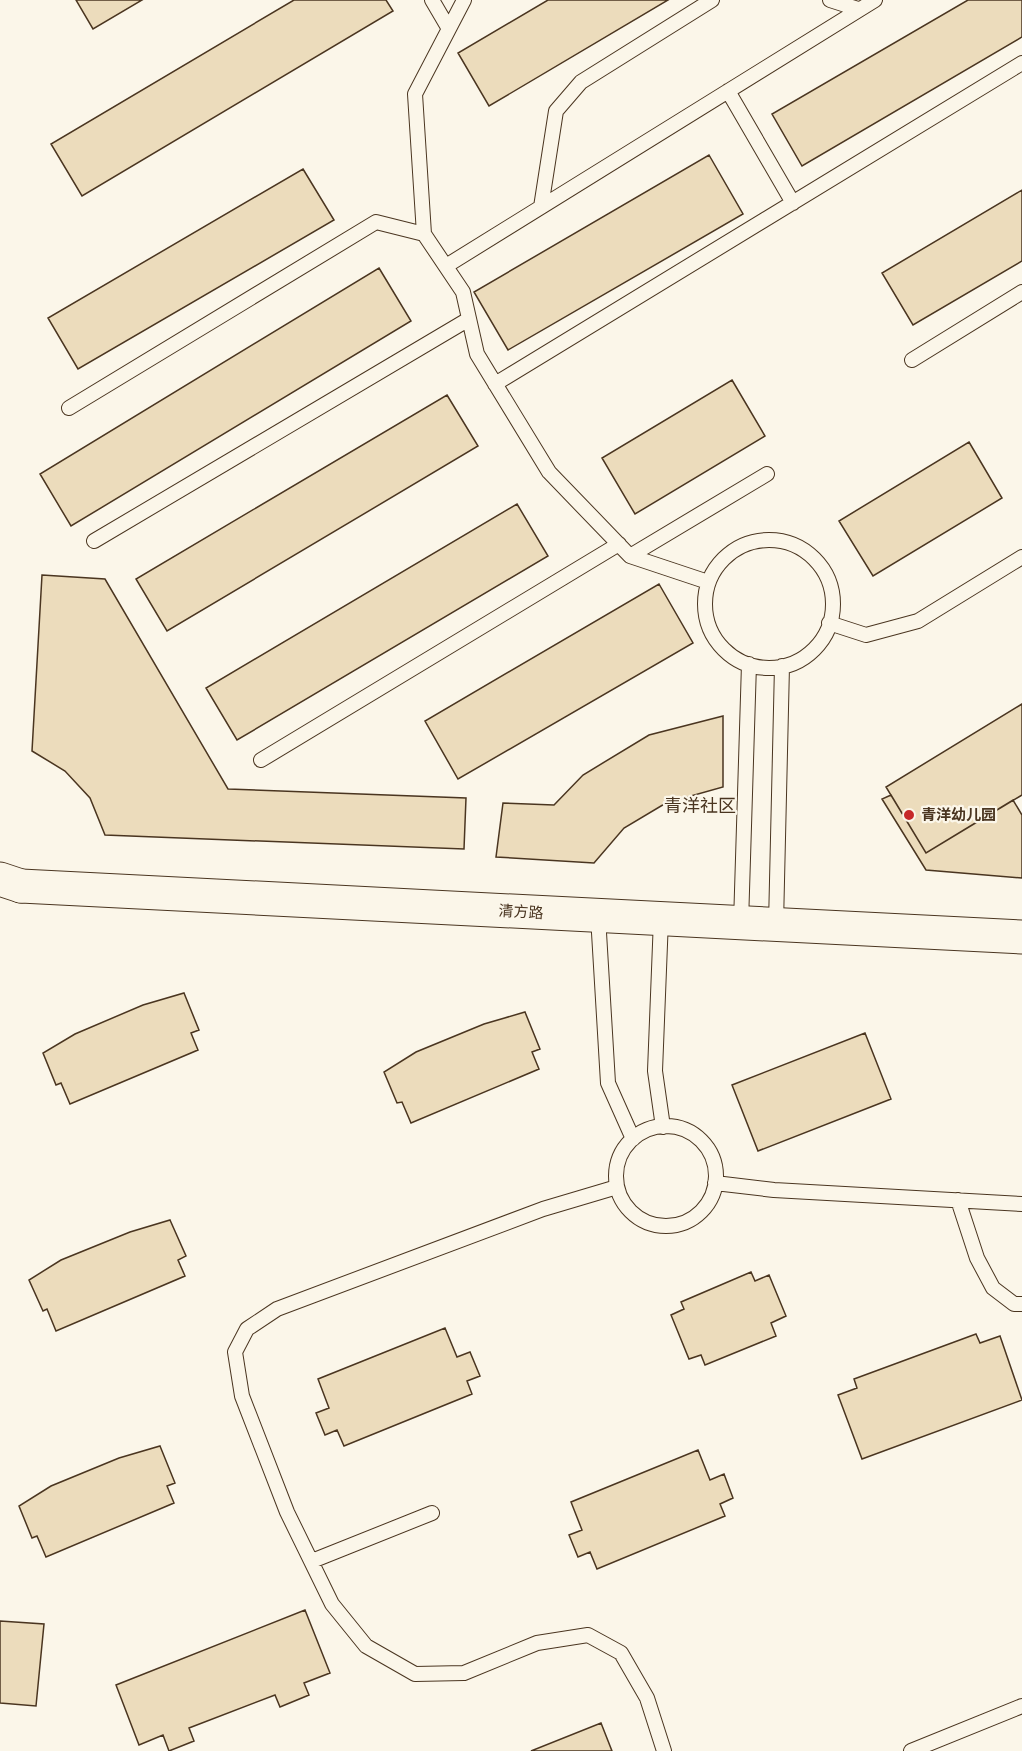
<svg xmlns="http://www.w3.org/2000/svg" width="1022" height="1751" font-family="'Roboto Serif','Noto Sans SC',serif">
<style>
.building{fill:#ecdcbc;stroke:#4a3520;stroke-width:1.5}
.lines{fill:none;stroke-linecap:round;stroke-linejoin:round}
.service-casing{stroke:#4a3520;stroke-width:16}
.tertiary-casing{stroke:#4a3520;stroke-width:35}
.primary-casing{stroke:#4a3520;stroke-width:35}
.service{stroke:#fbf6e9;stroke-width:14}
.tertiary{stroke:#fbf6e9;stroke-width:33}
.primary{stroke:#fbf6e9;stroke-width:33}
.poi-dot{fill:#c62828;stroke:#fbf6e9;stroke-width:2}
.labels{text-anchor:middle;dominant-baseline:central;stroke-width:4.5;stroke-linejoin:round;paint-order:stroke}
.poi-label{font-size:15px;font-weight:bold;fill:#4a3520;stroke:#fbf6e9;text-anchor:start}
.street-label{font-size:15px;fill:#4a3520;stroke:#fbf6e9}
.quarter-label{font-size:18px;fill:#4a3520;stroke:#fbf6e9}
</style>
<rect width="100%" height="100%" fill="#fbf6e9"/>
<path class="building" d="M76,0H142L93,29Z
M294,0H386L393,11L82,196L51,144Z
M548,0H668L489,106L458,53Z
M968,0H1022V37L802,166L772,114Z
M709,155L743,214L508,350L474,292Z
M303,169L334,220L78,369L48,318Z
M1022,190V261L913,325L882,273Z
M379,268L411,321L71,526L40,474Z
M732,380L765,436L635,514L602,458Z
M447,395L478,446L167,631L136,579Z
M969,442L1002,498L873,576L839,521Z
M517,504L548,556L237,740L206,688Z
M42,575L105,579L228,789L466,798L464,849L105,835L90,798L65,771L32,751Z
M659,584L693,643L458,779L425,721Z
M1022,704V795L926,853L886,787Z
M723,716V787L666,803L624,828L594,863L496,857L503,803L554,805L583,775L649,735Z
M891,795L926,853L1013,800L1022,815V878L926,870L882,799Z
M184,993L199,1030L191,1033L198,1050L70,1104L61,1083L56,1085L43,1053L75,1034L143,1005Z
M525,1012L540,1049L532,1052L539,1069L411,1123L402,1102L397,1103L384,1072L416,1052L484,1024Z
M865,1033L891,1099L758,1151L732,1085Z
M170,1220L186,1256L178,1260L185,1276L56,1331L47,1309L43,1311L29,1280L61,1260L130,1232Z
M751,1272L755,1281L769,1275L786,1316L771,1323L776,1336L705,1365L701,1355L689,1359L671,1315L684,1309L681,1302Z
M445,1328L457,1357L470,1352L480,1376L467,1381L472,1394L344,1446L337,1430L325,1435L316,1413L329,1408L318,1379Z
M976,1334L980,1343L1000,1336L1022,1400L862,1459L838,1395L857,1388L854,1379Z
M160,1446L175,1483L167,1486L174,1503L46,1557L37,1536L32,1538L19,1506L51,1486L119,1458Z
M698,1450L710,1480L724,1474L733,1498L720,1504L725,1516L597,1569L590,1552L578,1557L569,1535L582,1530L571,1502Z
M305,1610L330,1673L304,1683L309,1695L280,1707L275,1695L189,1728L194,1741L169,1751L163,1735L139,1745L116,1685Z
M0,1621L44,1624L36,1706L0,1703Z
M601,1723L612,1751H531Z"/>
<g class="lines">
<defs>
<path id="service" d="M432,0L449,29
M830,0L858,9
M728,91L793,203
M541,207L556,111L581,82L712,0
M424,234L415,94L464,0
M446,266L875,0
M912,360L1022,292
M495,384L1022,63
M69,408L376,222L424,234L463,292L477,354L549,472L630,556L708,582
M705 604a64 64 0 1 1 128 0a64 64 0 1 1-128 0Z
M94,541L469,319
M630,556L767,474
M829,623L866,635L918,621L1022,557
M261,760L619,544
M598,916L608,1083L633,1139
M661,919L655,1071L663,1127
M741,923L749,664
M776,924L782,666
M616 1176a50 50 0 1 1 100 0a50 50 0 1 1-100 0Z
M715,1183L774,1190L1022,1204
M617,1187L543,1209L277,1309L247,1329L235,1352L242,1396L287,1512L332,1604L366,1646L415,1674L464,1673L537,1643L588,1635L621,1653L647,1698L664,1751
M958,1200L977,1258L993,1288L1014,1304H1022
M312,1561L432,1513
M911,1751L1022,1706"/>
<path id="tertiary" d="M21,886L1022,937"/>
<path id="primary" d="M0,879L21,886"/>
</defs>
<use href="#service" class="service-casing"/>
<use href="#tertiary" class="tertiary-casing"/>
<use href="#primary" class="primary-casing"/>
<use href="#service" class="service"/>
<use href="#tertiary" class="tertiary"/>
<use href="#primary" class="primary"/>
</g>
<circle class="poi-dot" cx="909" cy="815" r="6"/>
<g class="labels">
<g class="poi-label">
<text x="921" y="815">青洋幼儿园</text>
</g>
<g class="street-label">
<text transform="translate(521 912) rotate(3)">清方路</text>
</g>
<g class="quarter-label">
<text x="700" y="805">青洋社区</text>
</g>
</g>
</svg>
